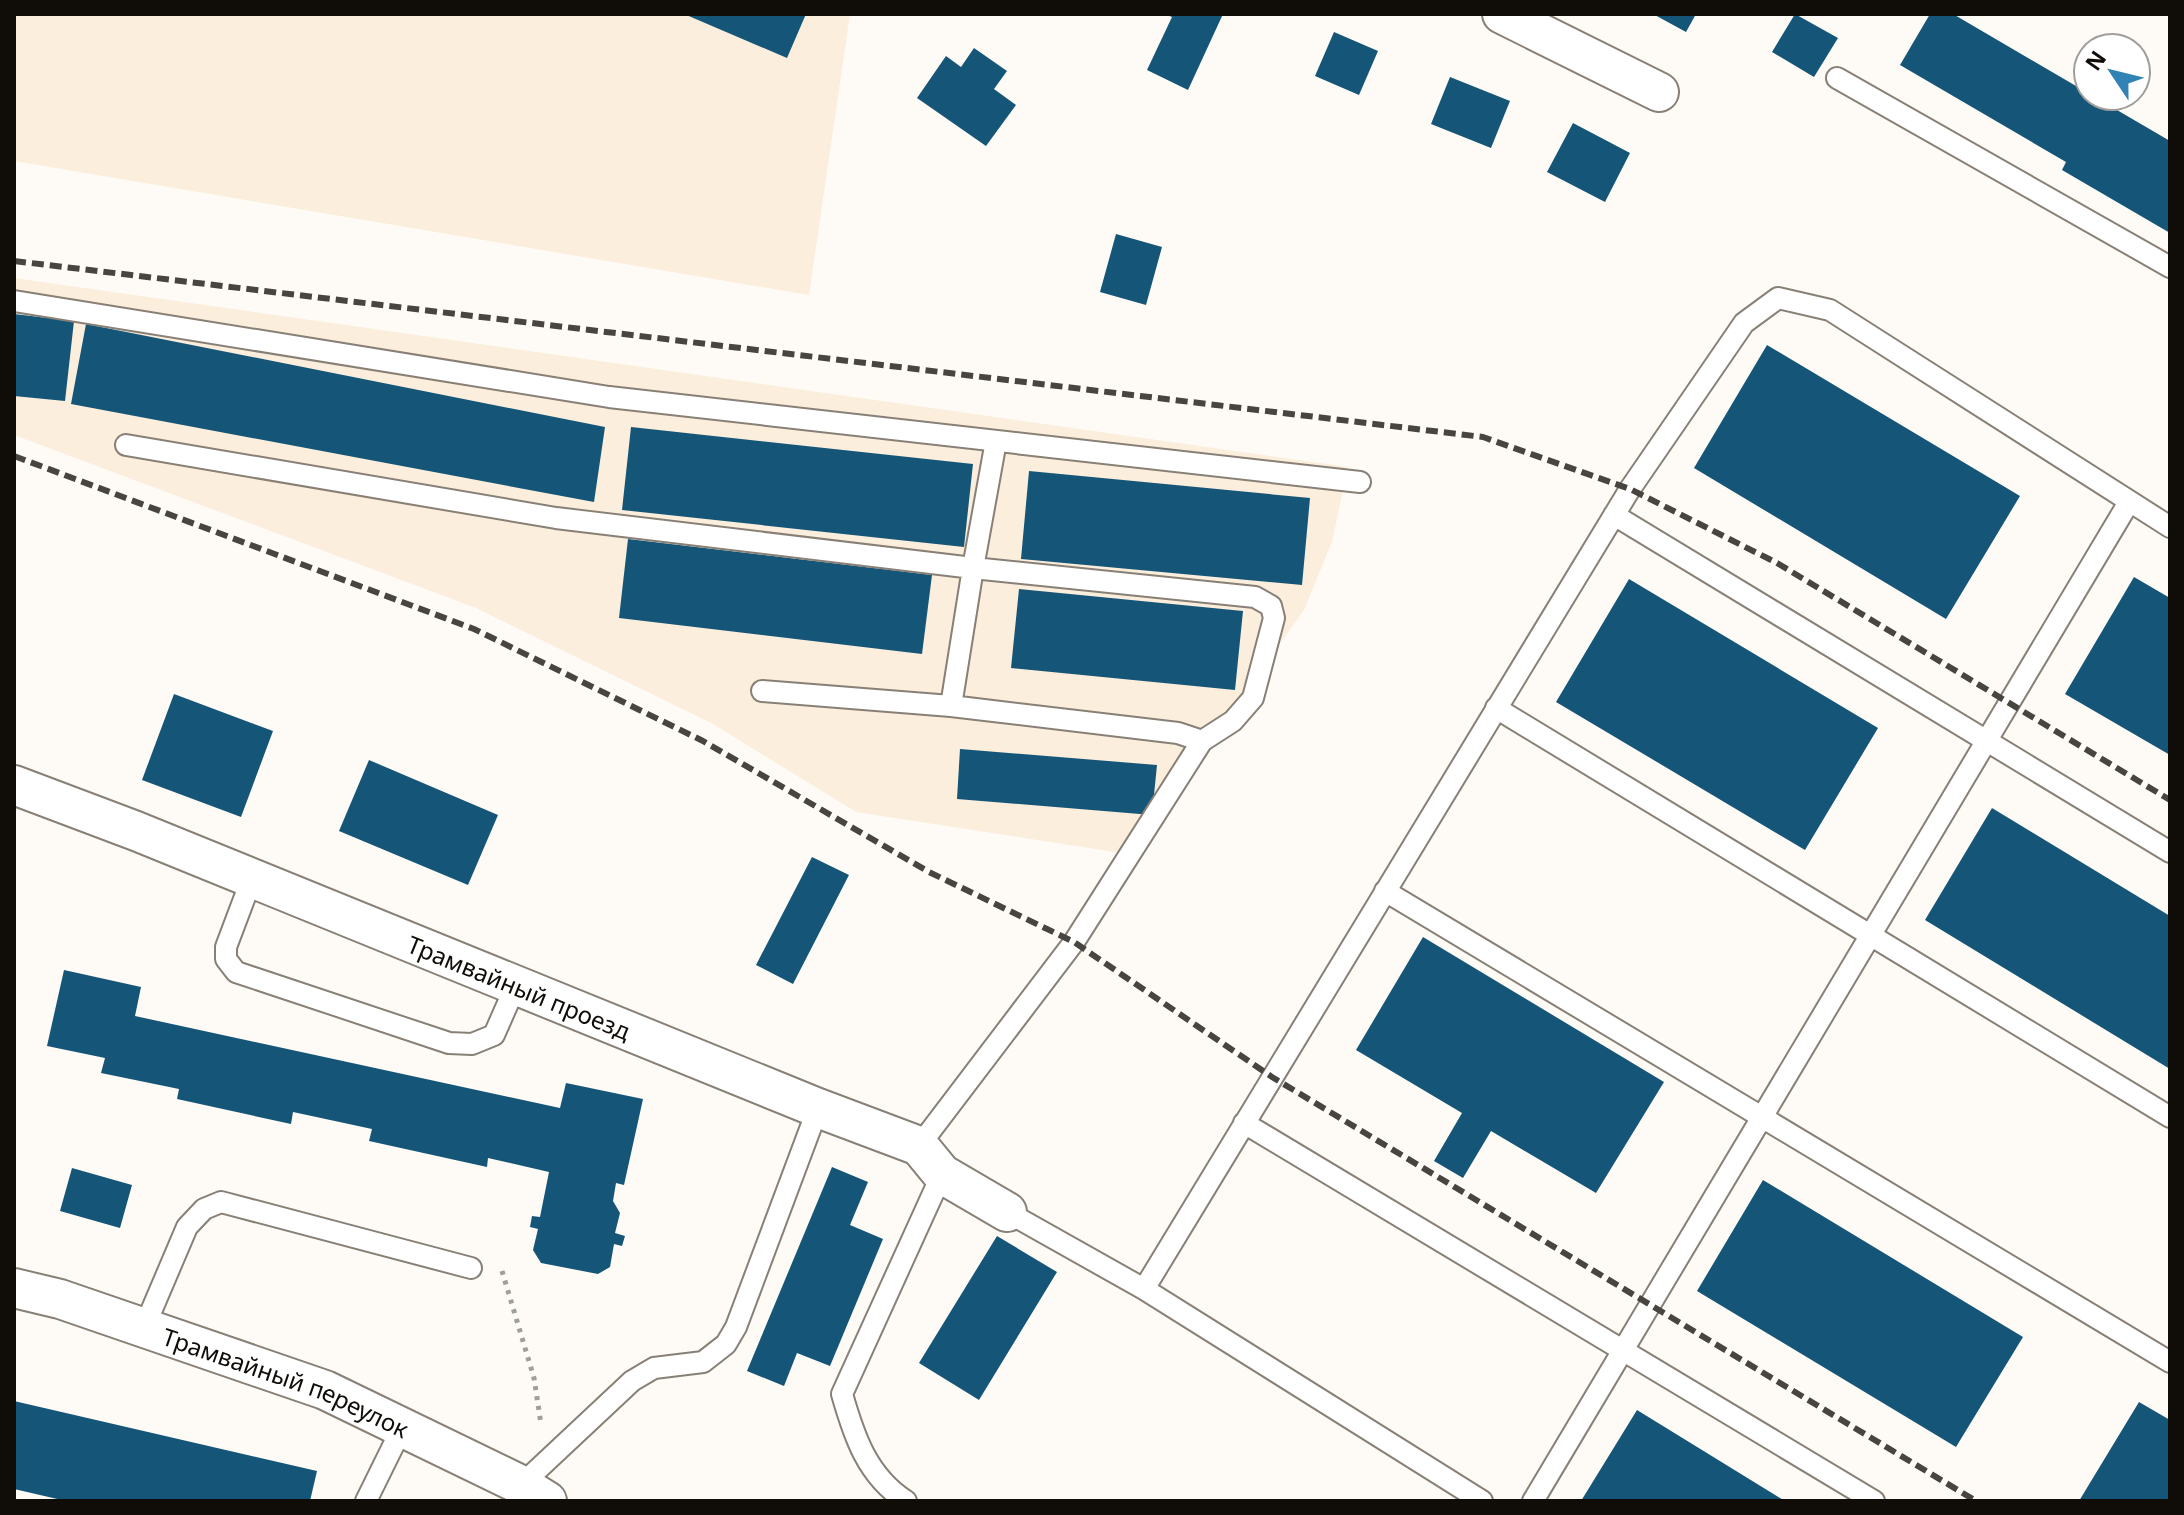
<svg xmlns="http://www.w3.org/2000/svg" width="2184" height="1515" font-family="'Noto Sans',sans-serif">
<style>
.built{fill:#fbeedc}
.building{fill:#155578}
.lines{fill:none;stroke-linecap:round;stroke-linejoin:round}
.service-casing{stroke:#888076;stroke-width:24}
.minor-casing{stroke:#888076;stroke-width:42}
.path{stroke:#a19e9a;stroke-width:5;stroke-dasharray:4 6;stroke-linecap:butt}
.service{stroke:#fff;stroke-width:20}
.minor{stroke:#fff;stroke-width:38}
.rail{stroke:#484541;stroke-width:6;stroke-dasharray:12 6;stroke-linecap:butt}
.labels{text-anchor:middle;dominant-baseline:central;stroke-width:8;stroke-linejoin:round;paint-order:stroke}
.street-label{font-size:24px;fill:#100d09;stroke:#fff}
</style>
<rect width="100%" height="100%" fill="#fefbf6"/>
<path class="built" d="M14,14H850L809,295L14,161Z
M14,278L1348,467L1332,542L1304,610L1128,854L856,812L713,724L476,608L14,435Z"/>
<path class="building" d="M684,14H806L787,58Z
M1165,14H1223L1188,90L1147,70L1172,17Z
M1653,14H1696L1686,32Z
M1795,14L1838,38L1814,77L1772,52Z
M1930,14H1953L2088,93V96H2093L2170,141V233L2062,170L2066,162L1900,65Z
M1334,32L1378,51L1359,95L1315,76Z
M974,48L1007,71L994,89L1016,105L986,146L917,98L946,56L961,67Z
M1450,77L1510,101L1491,148L1431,124Z
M1573,123L1630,153L1605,202L1547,172Z
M1116,234L1162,247L1146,305L1100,292Z
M14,314L74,321L65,401L14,396Z
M86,324L605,427L594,502L71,404Z
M1767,345L2020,496L1946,619L1694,468Z
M631,427L973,464L964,547L622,510Z
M1029,471L1310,498L1302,585L1021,559Z
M628,539L932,575L922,654L619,618Z
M2134,577L2170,598V755L2065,694Z
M1629,579L1878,728L1805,850L1556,702Z
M1019,589L1243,611L1235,690L1011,668Z
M174,694L273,731L241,817L142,780Z
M960,749L1157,765L1152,815L957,799Z
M369,760L498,815L468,885L339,831Z
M1992,808L2170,916V1069L1925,920Z
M812,857L849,875L793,984L756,965Z
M1423,937L1664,1082L1596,1193L1491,1131L1463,1178L1434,1161L1462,1113L1356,1050Z
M64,970L141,987L135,1016L560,1108L566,1083L643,1099L624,1185L616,1183L613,1201L620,1213L615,1233L625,1236L622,1246L614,1244L610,1267L598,1274L541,1263L533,1250L538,1229L530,1227L532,1216L540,1217L549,1172L488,1158L487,1167L369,1141L372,1129L293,1112L291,1124L177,1099L179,1089L101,1073L105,1058L47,1046Z
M832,1167L868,1182L850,1225L883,1239L830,1366L797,1353L784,1386L747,1371Z
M72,1168L132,1185L120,1228L60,1211Z
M1763,1180L2023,1337L1956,1447L1697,1291Z
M997,1236L1057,1272L979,1400L919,1363Z
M14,1401L317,1471L310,1501H66L14,1489Z
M2139,1402L2170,1420V1501H2079Z
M1637,1410L1785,1501H1581Z"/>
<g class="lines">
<defs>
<path id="service" d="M1837,78L2170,267
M14,301L609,397L1360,482
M126,445L556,518L973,568L1255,597L1271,606L1274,618L1253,698L1233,721L1202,741L1074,942L919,1146
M1614,515L2170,852
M762,691L951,706L1178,733L1202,741
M951,706L973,568L996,441
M1496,708L2170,1117
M252,878L226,947V959L236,972L449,1043L472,1044L494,1035L516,985
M1385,891L2170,1362
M1244,1123L1874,1501
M1007,1212L1144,1289L1482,1501
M1144,1289L1630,489L1744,323L1778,298L1830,310L2170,527
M144,1328L187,1227L204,1209L221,1202L471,1268
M521,1485L632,1381L654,1368L703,1362L726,1344L736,1327L818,1108
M366,1501L402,1428
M906,1501C867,1476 854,1436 842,1394L942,1174
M1533,1501L2129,502"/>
<g id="minor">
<path d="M1502,14L1659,92"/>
<path id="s1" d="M14,785L136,831L818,1108L919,1146L942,1174L1007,1212"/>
<path id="s2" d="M14,1288L60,1299L325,1390L521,1485L547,1501"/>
</g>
</defs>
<use href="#service" class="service-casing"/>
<use href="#minor" class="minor-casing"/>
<path class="path" d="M502,1271L534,1378L541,1424"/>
<use href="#service" class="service"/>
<use href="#minor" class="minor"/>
<path class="rail" d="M14,261L1483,437L1630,489L1777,563L2170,800
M14,456L474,629L703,741L929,872L1074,942L1272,1077L1976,1501"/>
</g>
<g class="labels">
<g class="street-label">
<text stroke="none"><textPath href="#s1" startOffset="544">Трамвайный проезд</textPath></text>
<text stroke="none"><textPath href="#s2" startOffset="288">Трамвайный переулок</textPath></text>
</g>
</g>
<rect width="2184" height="1515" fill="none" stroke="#100d09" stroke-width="32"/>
<g transform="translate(2112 72) rotate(305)"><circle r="38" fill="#ffffff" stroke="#9f9e9d" stroke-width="2"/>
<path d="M0-6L14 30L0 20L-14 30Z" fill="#3083b4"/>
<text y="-12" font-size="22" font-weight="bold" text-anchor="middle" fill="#100d09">N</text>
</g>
</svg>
